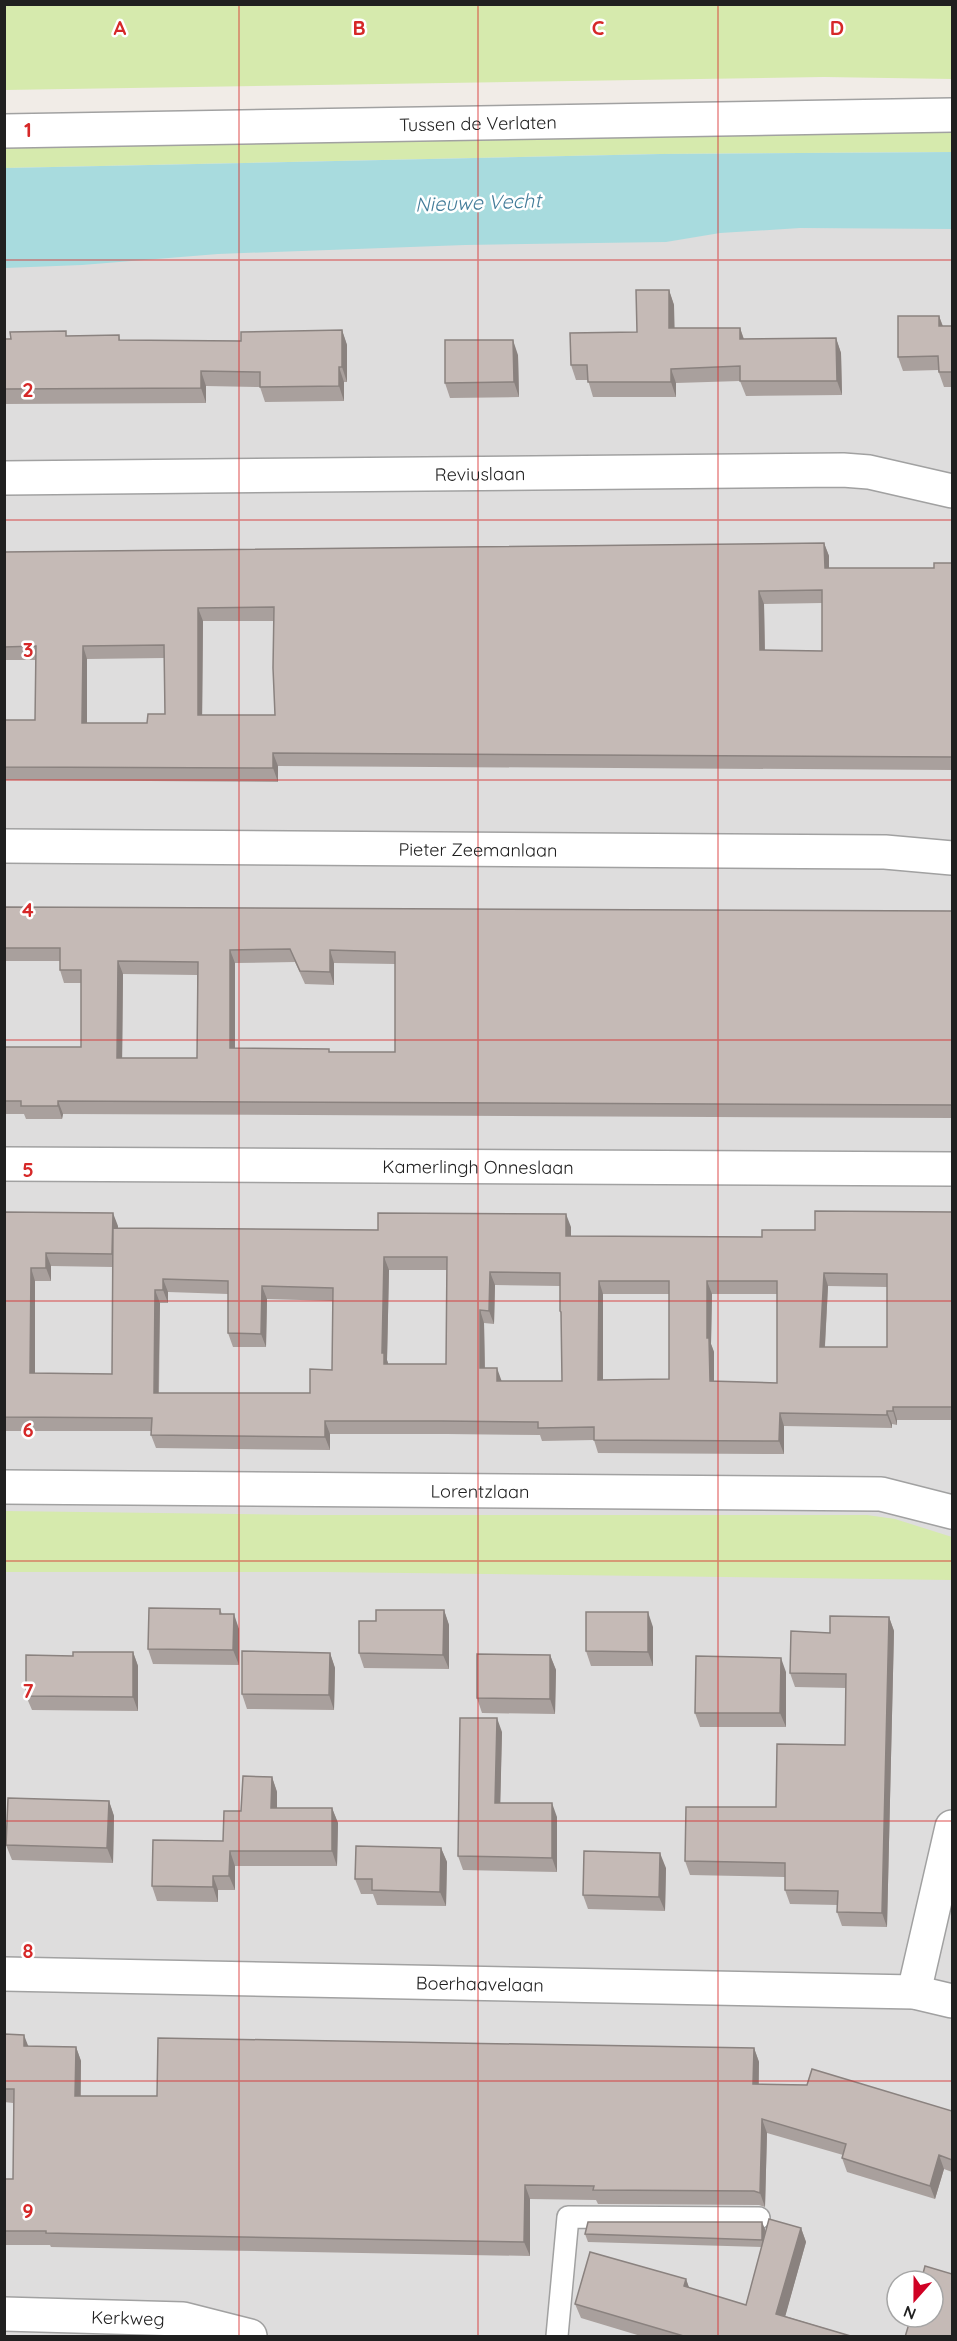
<svg xmlns="http://www.w3.org/2000/svg" width="957" height="2341" font-family="Quicksand,sans-serif">
<style>
.residential{fill:#dedddd;fill-rule:evenodd}
.grass{fill:#d6eaad}
.water{fill:#a8dbde}
.lines{fill:none;stroke-linecap:round;stroke-linejoin:round}
.lane-casing{stroke:#a1a1a1;stroke-width:24}
.street-casing{stroke:#a1a1a1;stroke-width:36}
.lane{stroke:#fff;stroke-width:21}
.street{stroke:#fff;stroke-width:33}
.wall{fill:#a9a09d;fill-rule:evenodd}
.shaded-wall{fill:#8a827f}
.building{fill:#c5bab6;stroke:#8a827f;stroke-width:1.5;fill-rule:evenodd}
.grid{fill:none;stroke:#d62828;stroke-width:1.5;stroke-opacity:0.55}
.labels{text-anchor:middle;dominant-baseline:central;stroke-width:5;stroke-linejoin:round;paint-order:stroke}
.street-label{font-size:18px;fill:#202020;stroke:#fff}
.water-label{font-size:20px;font-style:italic;fill:#437c99;stroke:#fff}
.grid-label{font-size:20px;text-anchor:middle;font-weight:bold;fill:#d62828;stroke:#fff;stroke-width:5;stroke-linejoin:round;paint-order:stroke}
</style>
<rect width="100%" height="100%" fill="#f1ece7"/>
<path class="residential" d="M952,218V2336H5L4,230ZM897,2281H933V2317H897Z"/>
<path class="grass" d="M4,5H952V79L824,77L5,90Z
M952,128V152L660,154L5,168L4,144Z
M5,1511L303,1515H867L895,1519L952,1537V1580L325,1572H5Z"/>
<path class="water" d="M952,152V229L800,228L720,233L666,242L465,245L218,254L82,265L5,268V168L660,154Z"/>
<g class="lines">
<defs>
<path id="lane" d="M557,2336L568,2217L759,2218"/>
<g id="street">
<path id="s1" d="M4,131L952,115"/>
<path id="s2" d="M4,478L843,470L869,472L952,491"/>
<path id="s3" d="M4,846L885,852L952,858"/>
<path id="s4" d="M4,1164L952,1169"/>
<path id="s5" d="M4,1487L881,1494L952,1512"/>
<path id="s6" d="M4,1974L914,1992L952,2001"/>
<path d="M914,1992L952,1827"/>
<path id="s7" d="M4,2314L183,2319L250,2336"/>
</g>
</defs>
<use href="#lane" class="lane-casing"/>
<use href="#street" class="street-casing"/>
<use href="#lane" class="lane"/>
<use href="#street" class="street"/>
</g>
<path class="wall" d="M669,290L674,305V328H740L744,339L836,338L841,353L842,395L746,396L740,381L676,383V397H593L588,380H576L571,365L637,332Z
M939,316L943,326H952V387H944L938,370L903,371L898,357Z
M342,330L347,345V382H344V401L265,402L260,387L206,386V403L4,404V339L68,336L119,335L120,340L241,341Z
M518,355L519,397L450,398L445,383Z
M824,543L829,556V568H934L952,563V770L278,766V782L4,780V720H35L36,660H4V552ZM822,603V651L765,650L764,604ZM203,621H274L275,715H202ZM164,658L165,714L147,723H87V659Z
M4,907L952,911V1118L63,1114L62,1119H26L24,1114H4V1047H81V983H64L60,970V961H4ZM295,962L305,984L334,985V963L395,964V1052H330L235,1049V963ZM123,974L197,975V1058H122Z
M4,1212L118,1226V1228L378,1230L571,1227V1236L762,1237L815,1230L952,1212V1420H897V1425L892,1424V1428L784,1426V1454L598,1453L594,1440L542,1441L540,1435L447,1434H330V1450L156,1448L151,1435V1431H4ZM51,1266L113,1267L112,1374L35,1373V1281H51ZM389,1270H447L446,1364H388L387,1360ZM495,1285L560,1286V1311L562,1316V1381H501L485,1368L484,1323L494,1324ZM828,1286L887,1287V1347H825ZM168,1292L228,1294V1333L233,1347H266L267,1299L333,1301L332,1370L310,1393H159L160,1303H168ZM603,1294H669V1379L603,1380ZM712,1294H777V1383L714,1381V1352L711,1344Z
M220,1609L222,1614L239,1629V1665L153,1664L148,1649Z
M444,1610L449,1625V1669L364,1668L359,1653L376,1621Z
M889,1617L894,1631L887,1927L842,1926L837,1912L838,1905L790,1904L785,1890V1877L690,1875L685,1861L776,1807L845,1745L846,1688L795,1687L790,1673L830,1633Z
M653,1627V1666H591L586,1651Z
M133,1652L138,1666V1711L32,1710L26,1696L73,1656Z
M330,1653L335,1668L334,1710L247,1709L242,1694Z
M550,1655L556,1670L555,1714L482,1713L477,1698Z
M786,1672V1727H700L695,1713Z
M502,1732L500,1803L557,1817V1872L463,1870L458,1856Z
M272,1777L277,1792V1808H332L338,1823L337,1866H235V1890H218V1902L157,1901L152,1886L223,1841L241,1811Z
M109,1801L114,1816L113,1863L12,1860L6,1845Z
M441,1848L447,1862L446,1906L377,1905L373,1894H361L355,1879Z
M666,1868L665,1911L588,1909L583,1895Z
M4,2034L29,2046L76,2047L81,2061V2096H157L754,2048L759,2062V2084L952,2111V2172L944,2169L935,2199L847,2172L842,2158L843,2155L767,2133L765,2207L759,2205L598,2204L596,2200L530,2199V2256L194,2250L51,2247L50,2245H4V2179H13V2103L4,2102Z
M801,2228L806,2242L785,2316L854,2337H644L581,2318L575,2304L686,2279L689,2288L746,2305L762,2247L588,2242L585,2234L765,2229V2236Z"/>
<path class="shaded-wall" d="M669,290L674,305L675,343L669,328Z
M939,316L944,330L939,326Z
M740,328L745,343L740,339Z
M342,330L347,345V382L342,367Z
M836,338L841,353L842,395L837,381Z
M513,340L518,355L519,397L514,382Z
M339,367L344,382V401L339,386Z
M671,369L676,383V397L671,382Z
M201,371L206,386V403L201,388Z
M824,543L829,556V582L825,568Z
M759,591L764,604L765,663L760,650Z
M198,608L203,621L202,729L198,715Z
M83,646L87,659V737L82,723Z
M273,753L278,766V782L273,768Z
M230,950L235,963V1061L230,1048Z
M330,950L334,963V985L330,972Z
M118,961L123,974L122,1071L117,1058Z
M58,1101L63,1114L62,1119L58,1106Z
M113,1213L118,1226L117,1267L112,1254Z
M566,1214L571,1227V1249L566,1236Z
M46,1253L51,1266V1281L46,1268Z
M384,1257L389,1270L387,1360L389,1366L384,1364L382,1353Z
M31,1268L35,1281V1387L30,1373Z
M490,1272L495,1285L494,1324L489,1311Z
M824,1273L828,1286L824,1361L820,1347Z
M163,1279L168,1292V1303L163,1290Z
M599,1281L603,1294V1393L598,1380Z
M707,1281L712,1294L711,1344L714,1352V1394L710,1381L707,1338Z
M262,1286L267,1299L266,1347L261,1334Z
M155,1290L160,1303L158,1407L154,1393Z
M480,1310L484,1323L485,1381L480,1368Z
M497,1368L502,1382L497,1381Z
M893,1407L897,1420V1425L893,1411Z
M887,1411L892,1424V1428L887,1415Z
M780,1413L784,1426V1454L779,1441Z
M325,1421L330,1434V1450L325,1437Z
M444,1610L449,1625V1669L443,1655Z
M648,1612L653,1627V1666L648,1652Z
M234,1614L239,1629V1665L233,1650Z
M889,1617L894,1631L887,1927L882,1913Z
M133,1652L138,1666V1711L133,1697Z
M330,1653L335,1668L334,1710L329,1695Z
M550,1655L556,1670L555,1714L550,1699Z
M781,1658L786,1672V1727L780,1713Z
M497,1718L502,1732L500,1817L495,1803Z
M272,1777L277,1792V1822L271,1808Z
M109,1801L114,1816L113,1863L107,1848Z
M552,1803L557,1817V1872L552,1858Z
M332,1808L338,1823L337,1866L332,1851Z
M441,1848L447,1862L446,1906L440,1892Z
M230,1851L235,1866V1890L229,1876Z
M660,1853L666,1868L665,1911L659,1897Z
M213,1876L218,1890V1902L213,1887Z
M24,2035L29,2048L24,2046Z
M76,2047L81,2061L80,2110L75,2096Z
M754,2048L759,2062L758,2098L753,2084Z
M762,2119L767,2133L765,2207L760,2193Z
M939,2155L944,2169L935,2199L930,2186Z
M525,2185L530,2199V2256L524,2242Z
M762,2222L765,2229L764,2248L762,2240Z
M801,2228L806,2242L782,2328L776,2314Z
M686,2279L691,2293L684,2286Z"/>
<path class="building" d="M636,290H669V328H740V339L836,338L837,381H740V366L671,369V382H588L587,365H571L570,333L637,332Z
M898,316H939V326H952V372H939L938,356L898,357Z
M342,330V367H339V386L260,387V372L201,371V388L4,389V339H11L10,332L66,331V336L119,335V340L241,341V332Z
M445,340H513L514,382L445,383Z
M824,543L825,568H934V563H952V757L273,753V768L4,767V720H35L36,646L4,647V552ZM822,590V651L760,650L759,591ZM274,607L273,668L275,715H198V608ZM164,645L165,714H148L147,723H82L83,646Z
M4,907L952,911V1105L58,1101V1106H21V1101H4V1047H81V970H60V948H4ZM290,949L300,971L330,972V950L395,952V1052H329V1049L230,1048V950ZM118,961L198,962L197,1058H117Z
M815,1211L952,1212V1411V1407H893V1411H887V1415L780,1413L779,1441L594,1440V1427L538,1428V1422L442,1421H325V1437L151,1435L152,1418L4,1417V1212L113,1213L112,1254L46,1253V1268H31L30,1373L112,1374L113,1228L378,1230V1213L566,1214V1236L762,1237V1230H815ZM384,1257H447L446,1364H384V1353H382ZM490,1272L560,1273V1311L561,1312L562,1381H497V1368H480V1310L489,1311ZM824,1273L887,1274V1347H820ZM163,1279L228,1281V1333L261,1334L262,1286L333,1288L332,1370L310,1369V1393H154L155,1290H163ZM599,1281H669V1379L598,1380ZM707,1281H777V1383L710,1381L709,1338H707Z
M149,1608L220,1609V1614H234L233,1650L148,1649Z
M376,1610H444L443,1655L359,1653V1621H376Z
M586,1612H648V1652L586,1651Z
M830,1616L889,1617L882,1913L837,1912L838,1891L785,1890V1863L685,1861L686,1807H776L777,1744L845,1745L846,1674L790,1673L791,1631L830,1633Z
M242,1651L330,1653L329,1695L242,1694Z
M73,1652H133V1697L26,1696V1655L73,1656Z
M477,1654L550,1655V1699L477,1698Z
M696,1656L781,1658L780,1713H695Z
M460,1718H497L495,1803H552V1858L458,1856Z
M243,1776L272,1777L271,1808H332V1851H230L229,1876H213V1887L152,1886L153,1840L223,1841L224,1811H241Z
M8,1798L109,1801L107,1848L6,1845Z
M356,1846L441,1848L440,1892L372,1890V1879H355Z
M584,1851L660,1853L659,1897L583,1895Z
M4,2034L24,2035V2046L76,2047L75,2096H157L158,2038L754,2048L753,2084L807,2085L812,2069L952,2111V2160L939,2155L930,2186L842,2158L846,2144L762,2119L760,2193L754,2191L593,2190L594,2186L525,2185L524,2242L188,2236L46,2233V2231H4V2179H13L14,2089H4Z
M769,2219L801,2228L776,2314L854,2337H687L575,2304L590,2252L686,2279L684,2286L746,2305Z
M588,2222H762V2240L585,2234Z
M925,2266L952,2274V2337H905L911,2317H933V2281H921Z"/>
<path class="grid" d="M239,4V2336M478,4V2336M718,4V2336M4,260H952M4,520H952M4,780H952M4,1040H952M4,1301H952M4,1561H952M4,1821H952M4,2081H952"/>
<g class="labels">
<g class="street-label">
<text stroke="none"><textPath href="#s1" startOffset="474">Tussen de Verlaten</textPath></text>
<text stroke="none"><textPath href="#s2" startOffset="476">Reviuslaan</textPath></text>
<text stroke="none"><textPath href="#s3" startOffset="474">Pieter Zeemanlaan</textPath></text>
<text stroke="none"><textPath href="#s4" startOffset="474">Kamerlingh Onneslaan</textPath></text>
<text stroke="none"><textPath href="#s5" startOffset="476">Lorentzlaan</textPath></text>
<text stroke="none"><textPath href="#s6" startOffset="476">Boerhaavelaan</textPath></text>
<text stroke="none"><textPath href="#s7" startOffset="124">Kerkweg</textPath></text>
</g>
<g class="water-label">
<text transform="translate(478 202) rotate(-2)">Nieuwe Vecht</text>
</g>
</g>
<g class="grid-label">
<text x="120" y="35">A</text>
<text x="359" y="35">B</text>
<text x="598" y="35">C</text>
<text x="837" y="35">D</text>
<text x="28" y="137">1</text>
<text x="28" y="397">2</text>
<text x="28" y="657">3</text>
<text x="28" y="917">4</text>
<text x="28" y="1177">5</text>
<text x="28" y="1437">6</text>
<text x="28" y="1698">7</text>
<text x="28" y="1958">8</text>
<text x="28" y="2218">9</text>
</g>
<rect width="957" height="2341" fill="none" stroke="#202020" stroke-width="12"/>
<g transform="translate(915 2299) rotate(201)"><circle r="28" fill="#ffffff" stroke="#a6a6a6" stroke-width="1.5"/>
<path d="M0-4.5L10 22L0 15L-10 22Z" fill="#d00124"/>
<text y="-9" font-size="16" font-weight="bold" text-anchor="middle" fill="#202020">N</text>
</g>
</svg>
